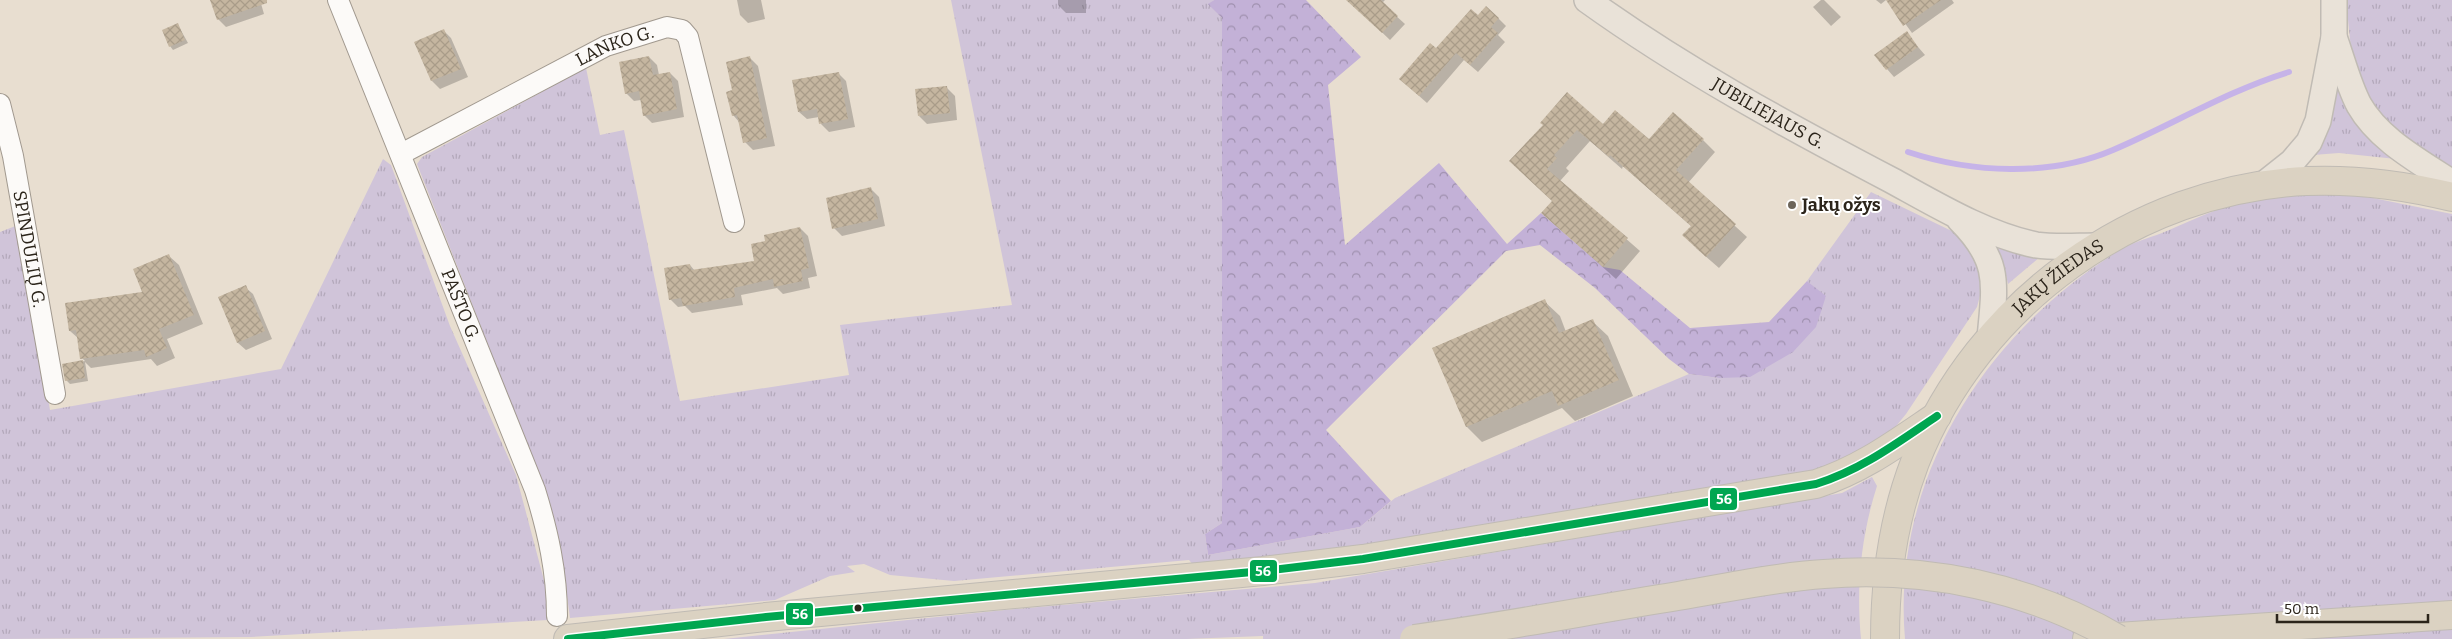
<svg xmlns="http://www.w3.org/2000/svg" width="2452" height="639" font-family="Bitter,serif">
<style>
.grass{fill:url(#grass-tufts)}
.forest{fill:url(#forest-crowns)}
.shadow{fill:#0003}
.lines{fill:none;stroke-linecap:round;stroke-linejoin:round}
.stream{stroke:#c6b3e8;stroke-width:6}
.building{fill:url(#building-cross-hatch)}
.minor-casing{stroke:#a1998f;stroke-width:22}
.major-casing{stroke:#c0bbb4;stroke-width:28}
.highway-casing{stroke:#c0bbb4;stroke-width:30}
.minor{stroke:#fcfaf8;stroke-width:20}
.major{stroke:#e9e2d8;stroke-width:25}
.highway{stroke:#dbd2c2;stroke-width:28}
.highway-bridge-casing{stroke:#c0bbb4;stroke-width:30;stroke-linecap:butt}
.highway-bridge{stroke:#dbd2c2;stroke-width:28}
.bus-1-casing{stroke:#fff;stroke-width:11}
.bus-1{stroke:#00a651;stroke-width:8}
.poi-dot{fill:#6d655a;stroke:#fff;stroke-width:2}
.bus-dot{fill:#2b241a;stroke:#fff;stroke-width:2}
.labels{text-anchor:middle;dominant-baseline:central;stroke-width:4;stroke-linejoin:round;paint-order:stroke}
.street-label{font-size:18px;fill:#2b241a;stroke:#fff}
.poi-label{font-size:18px;font-weight:bold;fill:#2b241a;stroke:#fff;text-anchor:start}
.line-badge{stroke:#fff;stroke-width:2}
.badge-label{font-size:14px;text-anchor:middle;font-weight:bold;fill:#fff}
</style>
<defs>
<pattern id="grass-tufts" width="24" height="20" patternUnits="userSpaceOnUse" patternTransform="scale(1.25)"><rect width="24" height="20" fill="#d0c4d9"/><path d="M3 7l-1-3M5 7V3M7 7l1-3M15 17l-1-3M17 17v-4M19 17l1-3" fill="none" stroke="#b3a8ba"/></pattern>
<pattern id="forest-crowns" width="20" height="18" patternUnits="userSpaceOnUse" patternTransform="scale(1.25)"><rect width="20" height="18" fill="#c3b1d7"/><path d="M2 6a3 3 0 1 1 6 0M12 15a3 3 0 1 1 6 0" fill="none" stroke="#9f90ae"/></pattern>
<pattern id="building-cross-hatch" width="8" height="8" patternUnits="userSpaceOnUse" patternTransform="scale(1.25)"><rect width="8" height="8" fill="#c5b6a0"/><path d="M0 0l8 8M0 8l8-8" fill="none" stroke="#a99c89"/></pattern>
</defs>
<rect width="100%" height="100%" fill="#e8ded0"/>
<path class="grass" d="M951,0H1214L1209,4L1222,18V523L1205,534L1208,555L1360,527L1395,498L1689,374L1719,378L1826,297L1807,281L1871,192L1958,234L1974,250L1982,288L1977,307L1906,414L1884,441L1827,471L1291,559L1195,567L1189,560L954,581L890,575L864,564L847,566L855,572L830,576L775,600L570,618L561,551L546,492L417,164L422,157L586,68L600,135L624,130L680,401L849,375L840,325L1012,305Z
M2346,0H2452V171L2430,163L2371,109L2353,69Z
M2335,78L2396,159L2339,153L2313,155L2333,113Z
M383,159L391,165L450,326L516,475L549,599L548,620L251,637L0,639V232L18,225L50,410L281,369Z
M2314,191L2373,198L2452,214V639H1905C1891,479 1986,332 2120,250C2132,243 2148,238 2162,233C2184,224 2208,212 2232,205C2258,198 2287,196 2314,191Z
M1992,242L2040,257L2008,284L2001,255Z
M1872,477L1877,486C1861,536 1856,587 1861,639H1263V636L1186,639H724L1005,610L1315,583L1842,493Z"/>
<path class="forest" d="M1214,0H1306L1361,57L1328,85L1345,245L1439,163L1507,244L1541,213L1603,267L1620,270L1690,328L1769,322L1807,281L1826,296L1816,327L1793,352L1750,377L1719,378L1689,374L1669,359L1595,288L1540,245L1506,251L1326,430L1391,501L1360,527L1208,555L1205,534L1222,523V18L1208,4Z"/>
<path class="shadow" d="M212,0H260L264,14L226,27L218,19Z
M737,0H761L765,19L748,23L740,15Z
M1058,0H1086V13H1066L1058,5Z
M1348,0H1385L1382,3L1405,24L1390,40Z
M1821,0H1824L1841,17L1831,26L1813,7Z
M1876,0H1886L1881,4Z
M1888,0H1952L1954,3L1912,33Z
M1478,17L1498,18L1506,26L1498,35L1505,42L1478,72L1464,60L1427,103L1400,79Z
M178,25L188,43L173,50L170,46Z
M444,31L451,38L468,77L440,89L432,81L415,42Z
M1906,33L1925,55L1894,77L1887,69Z
M649,57L657,65L659,75L670,73L678,81L684,117L652,123L644,115L641,100L634,101L626,93Z
M750,58L758,66L775,146L753,150L745,142L740,123L733,115L734,91Z
M838,73L846,81L855,127L829,132L821,124L819,117L807,119L799,112Z
M947,88L955,96L957,120L927,124L919,116Z
M1544,125H1603L1649,141L1703,140L1715,152L1688,183L1747,237L1719,268L1696,248L1692,227L1623,166L1622,169L1590,141L1566,168L1569,171L1560,181L1640,251L1616,279L1542,213L1553,201L1523,173Z
M871,189L879,197L885,226L842,236L834,228Z
M800,228L808,236L817,276L808,278L810,288L783,294L777,288L741,295L743,305L692,313L685,306L678,307L670,299L690,265L695,271L756,262L766,242Z
M169,256L179,265L203,324L167,339L175,358L157,366L151,359L91,368L85,362L88,381L70,384L66,380L63,365L85,361L82,358L79,339L70,331L144,293Z
M245,287L253,294L272,339L246,350L238,343L219,298Z
M1544,301L1560,316L1566,332L1592,321L1608,336L1633,396L1575,421L1562,408L1482,442L1467,427L1433,348Z"/>
<g class="lines">
<path class="stream" d="M1908,152C1972,173 2050,177 2113,150C2172,125 2227,91 2289,72"/>
</g>
<path class="building" d="M210,0H267V3L217,20Z
M1346,0H1381L1398,16L1382,33Z
M1886,0H1941L1903,26Z
M1486,6L1499,18L1491,27L1498,33L1470,65L1456,53L1419,96L1399,79L1430,43L1436,48L1471,9L1478,15Z
M178,23L185,40L169,47L162,30Z
M444,29L461,69L431,81L414,42Z
M1907,31L1918,47L1886,70L1874,55Z
M649,56L653,75L670,72L677,109L643,116L639,91L625,94L619,62Z
M750,56L767,138L743,143L737,115L732,116L726,92L732,90L726,62Z
M839,72L848,119L819,124L817,109L798,112L792,80Z
M947,86L950,113L918,116L915,89Z
M1567,92L1603,124L1615,110L1649,139L1673,112L1704,139L1676,170L1736,224L1706,257L1682,235L1691,226L1610,155L1609,157L1577,130L1554,155L1557,158L1547,169L1628,238L1603,267L1541,213L1552,201L1509,161L1543,125L1540,123Z
M871,187L878,219L832,229L826,198Z
M800,227L809,268L801,270L803,281L774,287L773,279L734,288L735,297L683,306L681,298L669,300L664,268L690,264L691,270L754,261L751,244L765,241L764,235Z
M169,254L194,315L159,329L167,348L146,357L144,350L80,359L76,330L69,331L65,303L142,292L133,269Z
M246,285L265,331L237,343L218,297Z
M1545,299L1559,333L1593,319L1619,380L1558,406L1552,391L1466,427L1432,348Z
M83,360L85,378L65,381L62,364Z"/>
<g class="lines">
<defs>
<g id="minor">
<path id="s1" d="M338,0L535,490C548,532 557,572 557,616"/>
<path id="s2" d="M0,104L13,156L55,394"/>
<path id="s3" d="M401,154L606,46L667,27L682,30L688,37L734,222"/>
</g>
<g id="major">
<path id="s4" d="M1587,0C1683,69 1786,125 1891,180C1935,204 1986,235 2036,245C2056,248 2077,246 2097,246"/>
<path d="M2334,37C2342,59 2348,84 2359,105C2379,140 2419,161 2452,183"/>
<path d="M2263,185L2292,162L2309,142L2318,121L2334,37V0"/>
<path d="M1960,220C2001,261 1995,284 1990,338"/>
</g>
<g id="highway">
<path d="M568,639L766,617L1263,571L1363,559L1816,484C1861,470 1897,443 1937,416"/>
<path id="s5" d="M1885,639C1885,578 1893,519 1915,462C1978,303 2135,189 2306,181C2356,179 2404,185 2452,197"/>
<path d="M2087,639L2452,615"/>
</g>
</defs>
<use href="#minor" class="minor-casing"/>
<use href="#major" class="major-casing"/>
<use href="#highway" class="highway-casing"/>
<use href="#minor" class="minor"/>
<use href="#major" class="major"/>
<use href="#highway" class="highway"/>
<defs>
<path id="highway-bridge" d="M1414,639C1502,627 1590,610 1678,596C1727,588 1775,577 1824,574C1926,566 2029,587 2118,639"/>
</defs>
<use href="#highway-bridge" class="highway-bridge-casing"/>
<use href="#highway-bridge" class="highway-bridge"/>
<defs>
<path id="bus-1" d="M568,639L766,617L1263,571L1363,559L1816,484C1861,470 1897,443 1937,416"/>
</defs>
<use href="#bus-1" class="bus-1-casing"/>
<use href="#bus-1" class="bus-1"/>
</g>
<circle class="poi-dot" cx="1792" cy="205" r="5"/>
<circle class="bus-dot" cx="858" cy="608" r="4.5"/>
<g class="labels">
<g class="street-label">
<text stroke="none"><textPath href="#s3" startOffset="240">LANKO G.</textPath></text>
<text stroke="none"><textPath href="#s4" startOffset="214">JUBILIEJAUS G.</textPath></text>
<text stroke="none"><textPath href="#s2" startOffset="148">SPINDULIŲ G.</textPath></text>
<text stroke="none"><textPath href="#s5" startOffset="418">JAKŲ ŽIEDAS</textPath></text>
<text stroke="none"><textPath href="#s1" startOffset="329">PAŠTO G.</textPath></text>
</g>
<g class="poi-label">
<text x="1802" y="205">Jakų ožys</text>
</g>
</g>
<g class="line-badge">
<rect x="1709" y="487" width="29" height="24" rx="5" fill="#00a651"/>
<rect x="1249" y="559" width="29" height="24" rx="5" fill="#00a651"/>
<rect x="785" y="602" width="29" height="24" rx="5" fill="#00a651"/>
</g>
<g class="badge-label">
<text x="1724" y="504">56</text>
<text x="1263" y="576">56</text>
<text x="800" y="619">56</text>
</g>
<path d="M2277 614v8h151v-8" fill="none" stroke="#2b241a" stroke-width="2.5"/>
<text x="2284" y="614" font-size="15" fill="#2b241a" stroke="#ffffff" stroke-width="4" paint-order="stroke">50 m</text>
</svg>
